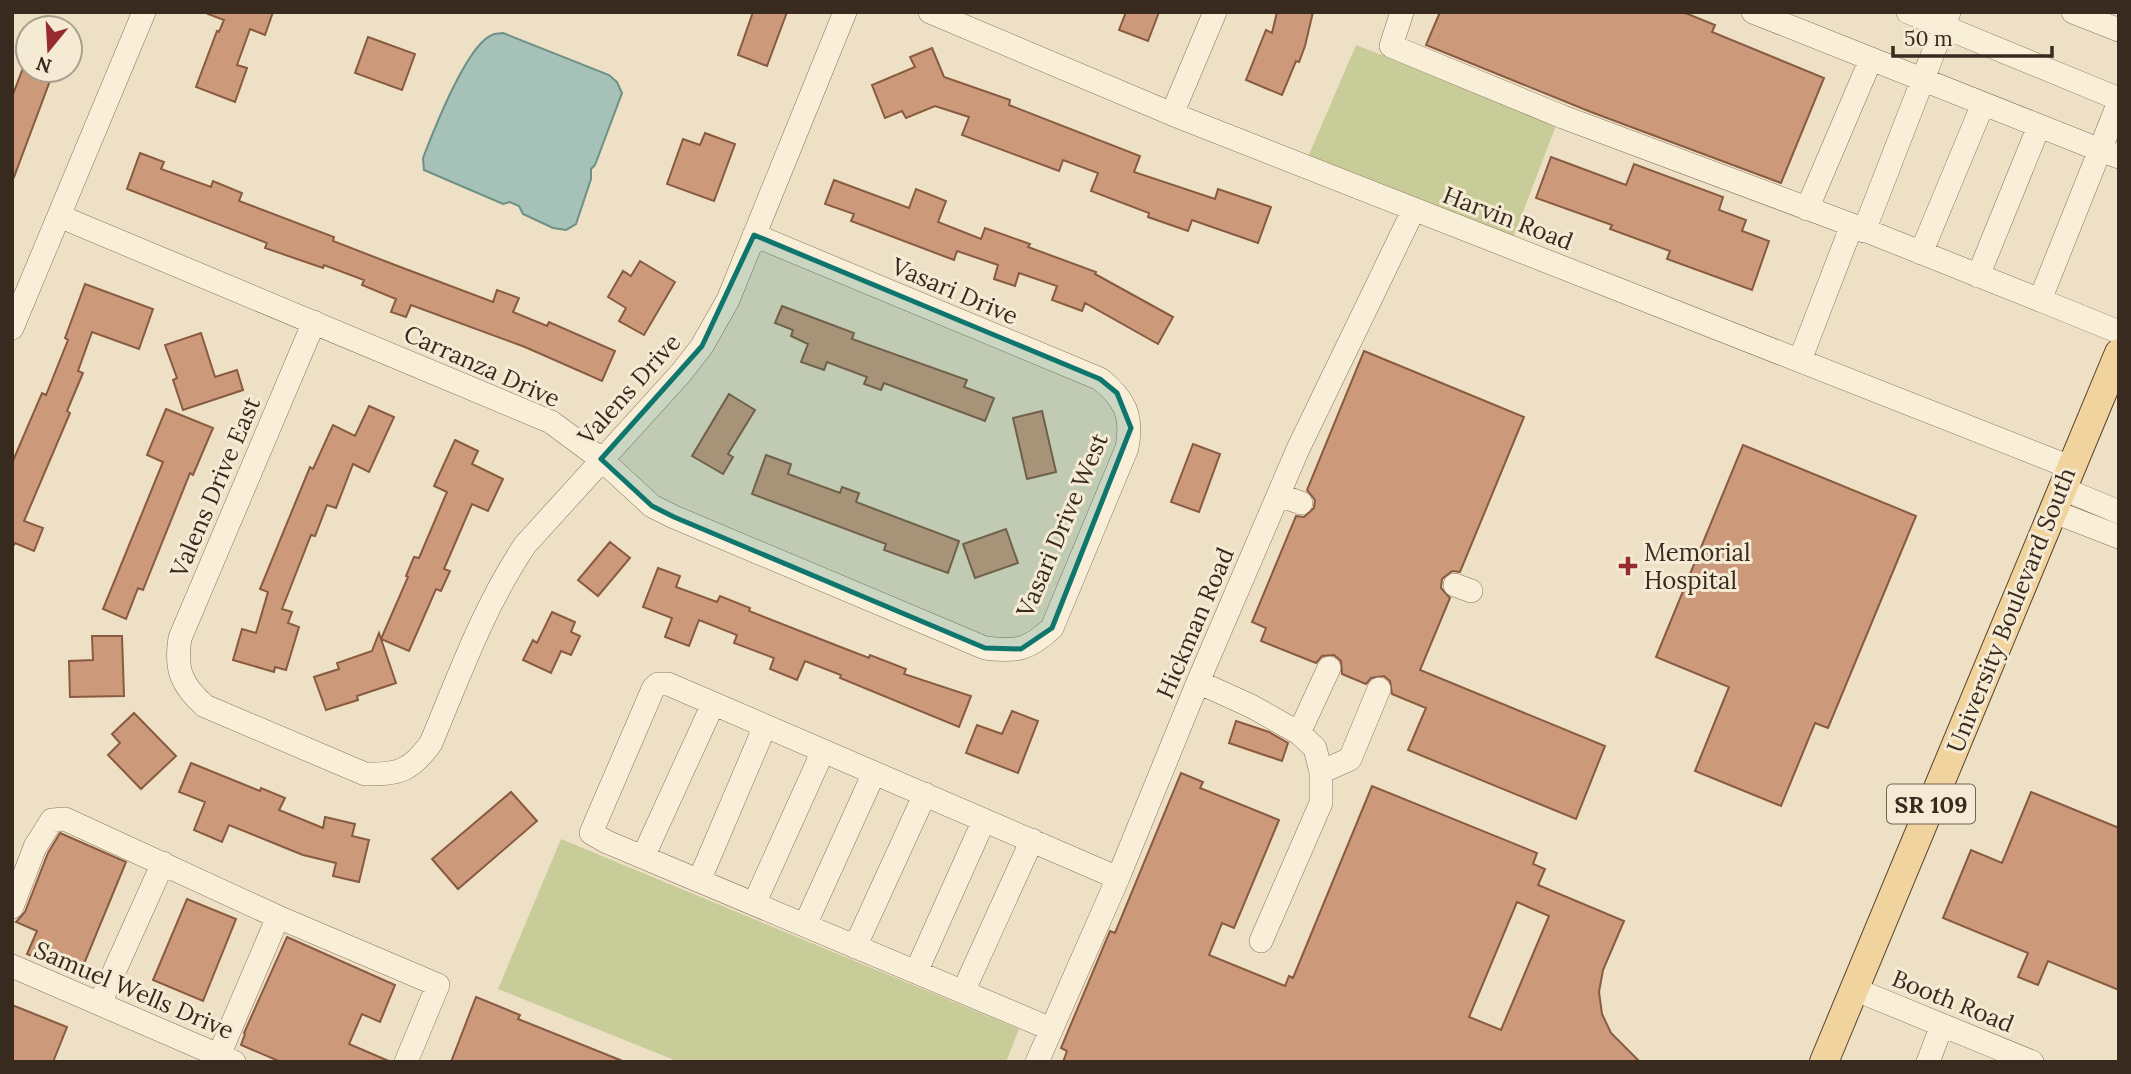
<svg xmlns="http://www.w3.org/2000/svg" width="2131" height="1074" font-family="Lora,serif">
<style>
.green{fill:#c8cc98}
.water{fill:#a6c1b8;stroke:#6d9086;stroke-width:2}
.building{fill:#cc9a7b;stroke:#885b41;stroke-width:2;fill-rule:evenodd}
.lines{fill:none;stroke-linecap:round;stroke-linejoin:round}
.minor-casing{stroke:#89725b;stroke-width:24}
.major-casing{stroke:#57402f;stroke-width:30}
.minor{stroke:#f9eed8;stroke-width:23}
.major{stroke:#f1d49d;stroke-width:28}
.marked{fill:#0f766e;fill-opacity:0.2;stroke:#0f766e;stroke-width:5;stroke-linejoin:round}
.poi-dot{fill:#982b2f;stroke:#f5ebd4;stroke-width:2.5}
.labels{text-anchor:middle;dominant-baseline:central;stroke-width:6;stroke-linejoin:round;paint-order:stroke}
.shield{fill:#f5ebd4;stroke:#716455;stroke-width:2}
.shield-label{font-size:23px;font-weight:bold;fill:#392a1f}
.street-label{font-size:24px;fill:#392a1f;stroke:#f5ebd4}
.poi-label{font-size:24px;fill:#392a1f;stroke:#f5ebd4;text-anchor:start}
</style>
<rect width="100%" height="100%" fill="#eee0c5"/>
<path class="green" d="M1356,45L1557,123L1513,238L1308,157Z
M561,839L1019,1029L1006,1062H679L498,989Z"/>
<path class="water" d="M503,33L609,75L617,82L622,93L595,165L591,169V179L576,224L566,230L553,228L523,214L519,206L510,202L503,204L424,170L423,158C433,132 467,45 492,35C495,33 499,34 503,33Z"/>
<path class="building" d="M209,12H273L265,35L250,29L237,65L247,68L235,102L196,87L217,31L219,32L224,20L208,14Z
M753,12H787L767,66L738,55Z
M1126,12H1159L1148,41L1119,30Z
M1277,12H1313L1305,46L1299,62L1296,61L1282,95L1246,80L1266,30L1272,33Z
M1440,12H1683L1715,25L1712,32L1824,78L1781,183L1591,112L1426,45Z
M368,37L415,54L402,90L355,73Z
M932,48L944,77L1010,100L1009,105L1140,156L1134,172L1215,199L1218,189L1271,207L1258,243L1192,220L1188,231L1148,217L1149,213L1091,191L1098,173L1063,160L1059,171L962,135L969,117L935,106L906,118L902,111L885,118L872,85L915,67L910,57Z
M23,68L51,78L14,177L12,176V97Z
M705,133L735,144L714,201L667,184L683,139L700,145Z
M140,153L164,162L161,169L211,187L213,181L242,193L239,201L334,237L333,241L395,265L493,302L497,290L519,298L513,312L547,326L549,322L615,351L602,381L525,347L411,305L406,317L391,312L396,299L362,285L364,280L324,265L323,268L265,248L267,243L127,189Z
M1551,157L1626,185L1634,164L1723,197L1719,210L1746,220L1742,231L1769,241L1752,290L1667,259L1670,251L1610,229L1612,225L1536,198Z
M834,180L909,208L916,189L946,201L938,222L981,239L985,228L1030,244L1028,247L1096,272L1095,274L1173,317L1158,344L1085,303L1082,311L1052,300L1057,286L1019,273L1015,286L994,279L998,265L957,251L954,260L851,221L854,214L825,204Z
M640,261L675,282L644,335L619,321L626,308L608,297L623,271L631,276Z
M85,284L153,309L139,349L92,332L78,371L83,373L67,411L70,413L24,521L43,528L34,551L15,543L12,548V463L42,393L46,395L68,340L65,338Z
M782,306L854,333L852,339L967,380L964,387L994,398L985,421L884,383L881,390L864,384L867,377L827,362L824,370L801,362L808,344L791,336L793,330L775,323Z
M201,333L215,377L237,370L243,390L183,410L173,380L177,378L165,345Z
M1364,351L1524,417L1460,572L1452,571L1442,579L1441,588L1450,598L1420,670L1605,746L1576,819L1408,750L1426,708L1392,694L1390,681L1384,676L1371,678L1366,684L1342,674L1341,661L1334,655L1322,656L1316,663L1261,641L1266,628L1252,622L1296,516L1304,517L1314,508L1315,500L1307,490Z
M729,394L755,410L728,454L733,457L723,474L692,456Z
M369,406L394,417L369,472L353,464L336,508L327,505L315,536L311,535L282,609L292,612L288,623L299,627L286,670L275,667L274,672L233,660L242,629L256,633L268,592L260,589L310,467L313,469L333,425L355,436Z
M166,409L213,428L193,475L190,473L143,590L138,588L126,619L103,609L163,462L147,455Z
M1042,411L1056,472L1027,479L1013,418Z
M455,440L478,451L472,464L503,479L488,511L472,504L444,569L450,571L441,591L436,589L409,651L381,639L408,577L406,576L414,557L419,558L447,492L434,486Z
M1193,444L1220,454L1199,512L1171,502Z
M1743,445L1916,516L1828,728L1815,723L1781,806L1695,771L1729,687L1656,657Z
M766,455L791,464L788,474L840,493L842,487L859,493L856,502L959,541L948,573L884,550L886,544L752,494Z
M1006,529L1018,563L975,578L963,544Z
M610,542L630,558L598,596L578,580Z
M658,568L680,576L676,587L717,602L720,596L750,608L749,611L838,646L869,658L870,655L906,669L904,674L971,696L959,727L840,678L841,675L805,661L797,680L770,669L774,658L734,643L737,635L699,620L689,646L665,637L672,618L643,607Z
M552,612L575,622L571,632L580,636L571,655L561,651L551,673L523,660L533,640L537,643Z
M379,633L396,683L357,696L358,700L326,710L314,677L339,669L337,663L372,651Z
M92,636H122L124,696L70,697L69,661L93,660Z
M1012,711L1038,721L1018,773L966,753L977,725L1002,734Z
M134,713L176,756L141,789L108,755L120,743L112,734Z
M1236,721L1269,732L1288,743L1282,761L1229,743Z
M191,763L260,791L261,788L285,798L279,810L323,828L325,817L355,824L352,836L369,840L359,882L333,876L336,863L303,855L229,825L222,842L194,830L205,802L179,792Z
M1181,773L1203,782L1200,788L1279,820L1234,928L1222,923L1209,955L1285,986L1289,976L1293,978L1372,786L1537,853L1533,864L1545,869L1538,885L1624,921L1603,970L1599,992L1602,1014L1611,1033L1640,1062H1063L1067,1051L1061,1048L1110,931L1115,933ZM1517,902L1549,916L1501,1030L1469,1017Z
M511,792L537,821L458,889L432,859Z
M2031,792L2119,828V990L2048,961L2038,985L2018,977L2028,953L1943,918L1971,850L2002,863Z
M60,833L126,862L79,976L27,954L37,931L16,922L25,912L48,853Z
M187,899L236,919L203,1001L153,980Z
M287,937L395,985L380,1022L362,1014L349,1044L391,1062H281L241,1045L245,1034L244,1033Z
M476,997L520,1015L518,1019L625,1062H451Z
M12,1005L67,1027L53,1062H12Z"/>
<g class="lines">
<defs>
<path id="minor" d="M930,12L1172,114L2070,467
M1402,12L1391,46L1563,117L1852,225
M1753,12L2100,150L2040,300L2119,332
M1908,12L2119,99
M2073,12L2119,30
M2119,102L2100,150L2119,157
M1172,114L1215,12
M1807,209L1871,59
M59,216L551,422L601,459L652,506L674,517L985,648C1017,652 1028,650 1052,628L1127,448C1133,416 1125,399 1100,379L754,235
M1864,231L1949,12
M1921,253L1983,104
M1978,276L2039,126
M314,322L180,638C175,669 181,685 205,706L365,774C398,775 411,771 431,743C459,676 484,606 525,545L681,373L702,346L728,300L845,12
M12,328L144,12
M1800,360L1852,225L2040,300
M2061,488L2119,512
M1279,495L1301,503
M2052,511L2119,537
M1455,585L1471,591
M1198,682L1251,706L1299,733L1315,748L1321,772V803L1261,941
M1299,733L1329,668
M1321,772L1350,759L1379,689
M643,857L713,704
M699,881L765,726
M754,904L823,751
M12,907L35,847L52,820L65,819L278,917L438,985L406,1062
M805,925L874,773
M855,947L925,794
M12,966L234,1062
M916,972L984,820
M1854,989L2032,1062
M963,992L1032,840
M100,1003L163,863
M1051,1029L607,842L591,833L653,689L658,684H668L1118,878
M219,1055L278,917
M1037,1062L1118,878L1198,682L1298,449L1414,209
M1928,1062L1942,1025"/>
<path id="major" d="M1824,1062L2119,353"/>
</defs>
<use href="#minor" class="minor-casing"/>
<use href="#major" class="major-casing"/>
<use href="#minor" class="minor"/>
<use href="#major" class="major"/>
</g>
<path class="marked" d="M754,235L1100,379L1117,393L1131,428L1052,628L1021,649L985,648L674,517L652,506L601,459L702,346Z"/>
<path class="poi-dot" d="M1624.5 555.5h7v7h7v7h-7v7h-7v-7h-7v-7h7z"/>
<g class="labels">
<rect class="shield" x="1887" y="784.5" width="88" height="39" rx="5"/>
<g class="shield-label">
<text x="1931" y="804">SR 109</text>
</g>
<g class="street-label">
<text transform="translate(1508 218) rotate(21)">Harvin Road</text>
<text transform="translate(955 291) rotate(23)">Vasari Drive</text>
<text transform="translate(482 366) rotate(24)">Carranza Drive</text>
<text transform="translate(629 389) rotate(-48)">Valens Drive</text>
<text transform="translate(215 487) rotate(-67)">Valens Drive East</text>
<text transform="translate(1062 525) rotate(-67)">Vasari Drive West</text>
<text transform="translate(2011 610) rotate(-68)">University Boulevard South</text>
<text transform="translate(1195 623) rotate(-67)">Hickman Road</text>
<text transform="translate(134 990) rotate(23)">Samuel Wells Drive</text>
<text transform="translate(1953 1001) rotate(22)">Booth Road</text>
</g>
<g class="poi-label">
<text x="1644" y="552">Memorial<tspan x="1644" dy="28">Hospital</tspan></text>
</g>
</g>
<rect width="2131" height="1074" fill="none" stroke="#392a1f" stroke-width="28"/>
<g transform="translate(49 49) rotate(198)"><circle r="33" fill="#f5ebd4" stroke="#aa9e8c" stroke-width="2"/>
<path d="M0-5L12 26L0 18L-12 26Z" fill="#982b2f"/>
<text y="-10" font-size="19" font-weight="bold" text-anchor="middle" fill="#392a1f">N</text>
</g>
<path d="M1893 46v10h159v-10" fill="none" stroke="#392a1f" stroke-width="3.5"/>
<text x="1904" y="46" font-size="21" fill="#392a1f" stroke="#f5ebd4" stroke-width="5" paint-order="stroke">50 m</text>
</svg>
